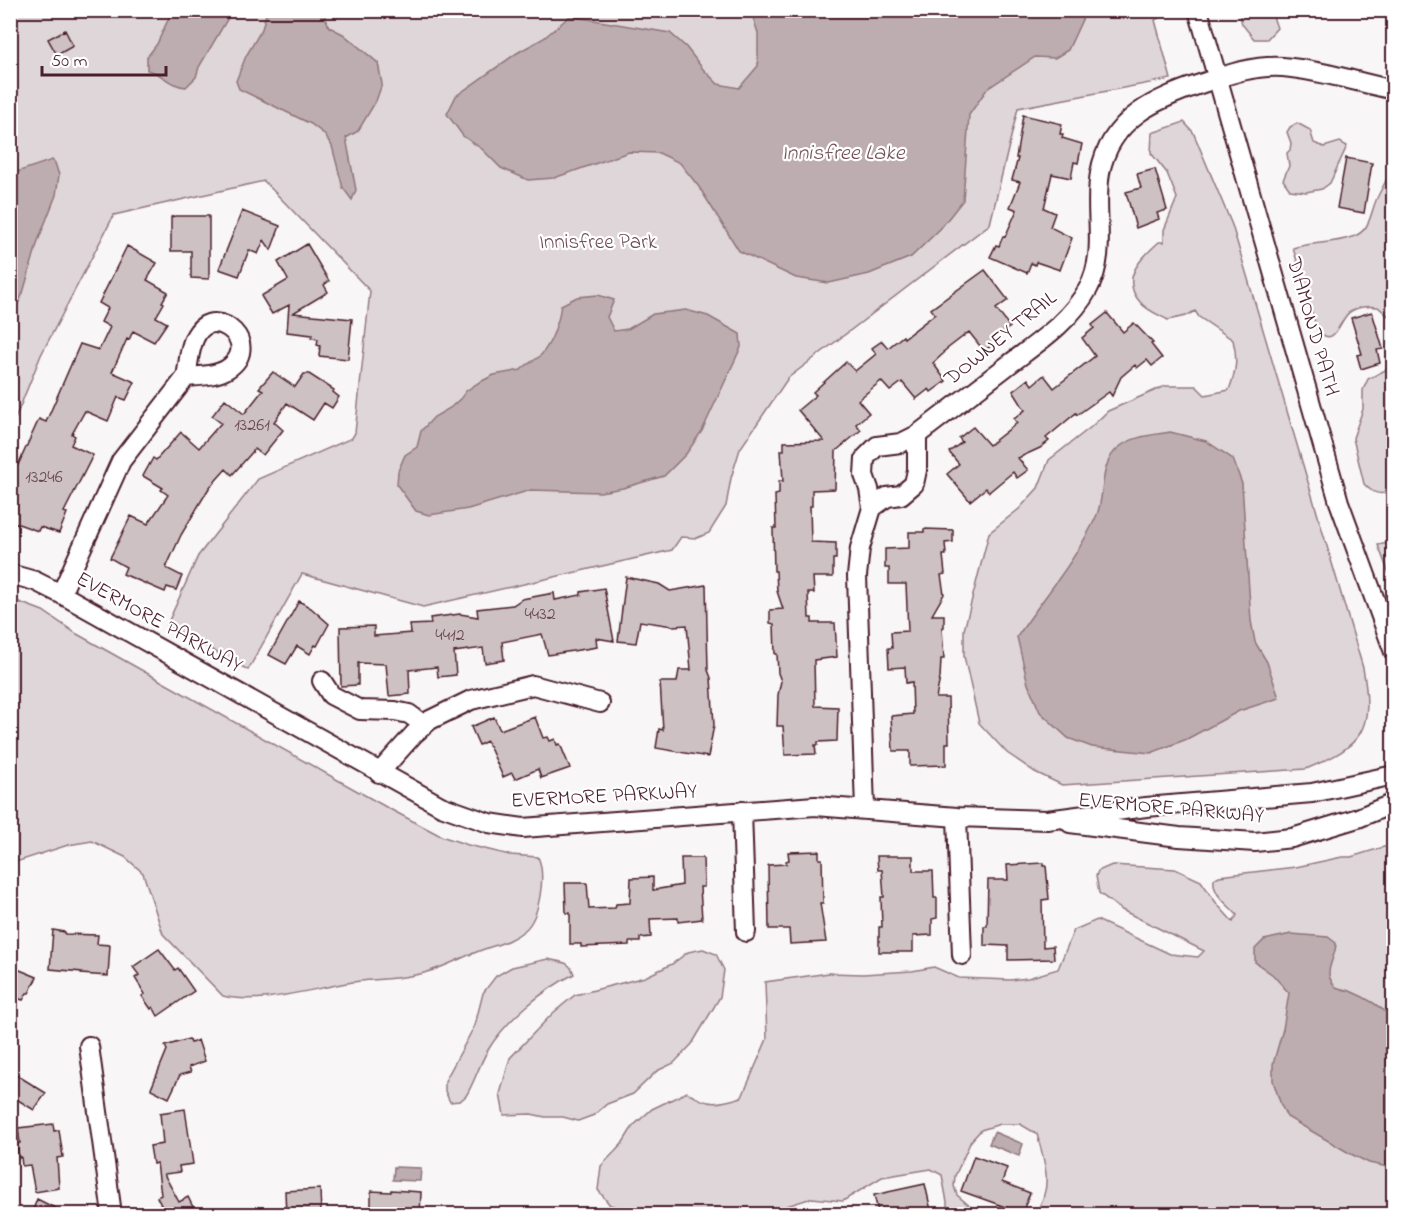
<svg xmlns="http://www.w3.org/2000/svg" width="1404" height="1225" font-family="'Indie Flower',sans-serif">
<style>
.green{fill:#ded6d9;stroke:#947a82;stroke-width:1.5}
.water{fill:#bdadb0;stroke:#8f747b;stroke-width:1.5}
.building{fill:#cdc1c4;stroke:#4a1f2b;stroke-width:1.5}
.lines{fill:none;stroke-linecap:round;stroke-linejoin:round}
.minor-casing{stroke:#4a1f2b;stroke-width:22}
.minor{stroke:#fff;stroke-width:18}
.labels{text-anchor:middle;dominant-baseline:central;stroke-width:4.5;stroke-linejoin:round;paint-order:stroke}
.number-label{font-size:18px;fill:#6b4851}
.park-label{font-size:21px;fill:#6f4d56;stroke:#fff}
.street-label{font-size:21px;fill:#4a1f2b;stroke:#fff}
.water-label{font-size:22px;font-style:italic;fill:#72515a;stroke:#fff}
</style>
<rect width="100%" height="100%" fill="#f8f6f7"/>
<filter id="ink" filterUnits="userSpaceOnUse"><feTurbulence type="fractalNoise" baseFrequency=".0167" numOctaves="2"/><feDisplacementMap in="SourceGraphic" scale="12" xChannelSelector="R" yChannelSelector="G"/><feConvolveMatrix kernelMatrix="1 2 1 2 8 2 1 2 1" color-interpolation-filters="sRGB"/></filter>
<g filter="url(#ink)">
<path class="green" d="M10,11H1163L1162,16L1155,20L1171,79L1018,108L990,224L788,378L740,449L731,478L726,506L709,533L697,538L681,537L672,550L423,607L302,574L248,670L167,625L198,556L258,479L352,438L355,433L370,291L264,181L114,215L41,355L11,429Z
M1239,11H1271L1277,28L1267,39H1254L1242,24Z
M1184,122L1193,132L1232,225L1363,668C1374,730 1364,745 1306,769L1062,785L1035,772L1007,753L979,723L964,656V630L989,533L1019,509L1038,488L1049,460L1091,427L1108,411L1165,386H1196L1205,395L1229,390C1236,371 1238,360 1233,340L1199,317L1195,311L1186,316L1168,320C1159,315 1146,310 1140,302C1119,278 1142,257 1159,242H1164V230L1177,198L1167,173L1151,153L1152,133Z
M1297,123L1310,130L1314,143L1324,147L1340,142L1347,146L1330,183L1322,189L1306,192L1290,190L1283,180L1289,166L1287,153L1290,150L1291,143L1287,132L1290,127Z
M1393,167V320L1378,307C1369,306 1357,307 1350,312C1340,317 1335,352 1317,329L1293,248C1313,242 1333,244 1352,237C1372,231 1370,211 1378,196C1383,186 1388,177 1393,167Z
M1393,366V489C1382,497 1373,494 1364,484L1353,438L1363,409V390L1368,379Z
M1393,542H1394L1393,584L1378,545Z
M11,599L43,611L77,634L386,807L441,836L468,845L510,855L538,857C546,874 540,917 525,930C511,942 495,945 479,951C457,959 438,971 415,975C397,979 378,979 360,981C320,986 262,1006 223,996L163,934L143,873L125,857L92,841L68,845L16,862L11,859Z
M1387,846L1393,849V1214H1035C1054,1186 1045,1164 1037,1134L1020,1124H1000L981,1130L971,1141L955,1176L954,1186L957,1195L979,1214H947V1202L942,1175L931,1169L882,1177L843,1201L812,1198L777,1209L741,1212L724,1207L708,1214H683L680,1211L630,1210L610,1205L598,1190L601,1166L622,1144L633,1126L652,1109L687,1092C708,1107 719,1104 742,1097L767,1039L765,982L829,973L863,974L912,971L934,967L959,978L1010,980L1028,978L1058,969L1074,930L1097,920L1170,954L1198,957L1204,951L1122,910L1099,893L1096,876L1098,871L1112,865L1175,869L1201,881L1217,904L1233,922L1237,915C1228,904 1212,895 1214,879L1219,876L1296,867L1342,857H1351Z
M703,949L716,954L724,970L720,997L692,1044L674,1063L657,1071L633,1094L607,1104L594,1115L578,1121L563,1117H545L531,1114L504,1115L500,1094L510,1058L553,1013L575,995L645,977L672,964L688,952Z
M548,959C561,963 569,960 574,974C543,990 506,1020 488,1050C479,1065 475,1081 466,1096L460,1101L450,1102L445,1091V1081L475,1025L483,993L496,976L512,967Z"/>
<path class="water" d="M172,11H232L199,67L196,77L186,87C167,85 165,74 147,70V57L157,44Z
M267,11H323L329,27L343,34L378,63L382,84L376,101L358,131L346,138L356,190L352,200L343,188L332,146L324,134L311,124L239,89L236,81L246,56L262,29Z
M751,11V10L1086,11L1068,50L1055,58L1035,57L987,89L969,115L963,200L940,229L911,257L869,274L829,283L796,278L739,251L699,187L680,163L659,153L629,152L554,178L528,180L501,168L482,149L463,136L447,114L456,96L517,53L544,38L570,16L670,33L686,47L703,69L718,84L739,88L758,66V33Z
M52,160L55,163L59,175L56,195L38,241L23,293L11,319V174Z
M598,295L614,300L607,317L614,331L628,329L653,314L686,310L708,316L740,334L741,347L702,431L686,454L664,476L623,488L600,492L531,490L468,509L429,515L416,511L397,485L398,471L405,455L417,447L421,431L434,417L450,408L461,398L466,391L478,383L494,375L521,370C527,363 535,361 541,355C552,342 559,322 561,305L577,297Z
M1170,432L1206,441L1233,459L1242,484L1251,621L1255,642L1267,662L1279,698L1239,711L1187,739L1151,753L1092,747L1068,738L1040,712L1028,684L1017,637C1043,598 1076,560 1096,517C1106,496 1098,465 1118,448C1132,436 1153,435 1170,432Z
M1291,934L1328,937L1336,943C1336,955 1328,965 1329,975C1330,979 1333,985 1336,987C1340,989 1346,990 1350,991C1367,998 1381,1006 1393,1019V1168L1369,1163L1351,1154L1287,1117L1281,1105L1273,1081V1064L1283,1029L1289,993L1273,975L1255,962V949L1264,940Z
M994,1132L1023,1144L1019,1156L989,1144Z
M394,1167L421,1168L420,1181L393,1180Z"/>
<path class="building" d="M65,30L73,46L57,55L48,39Z
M1023,115L1062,124L1060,134H1063L1062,138L1082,144L1078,163L1074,162L1071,178L1052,174L1044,208L1055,213L1050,227L1072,238L1060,270L1036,262L1035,265L1031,263L1027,273L990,257L996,245L999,246L1003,236L1005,237L1017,210L1010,207L1020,182L1012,180L1018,158H1016Z
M1346,158L1372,163L1364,213L1337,208Z
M1155,169L1167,210L1157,213L1159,219L1136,228L1126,192L1141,188L1137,174Z
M242,211L280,226L271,250L264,240L258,254L249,250L239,276L219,269Z
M175,216H209V279L191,278V251H171V217Z
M307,244L329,281L324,285L328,292L293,313L352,319L348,359L319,356L320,346L317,345L318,339L311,338L312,335L287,332L289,305L272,314L261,296L288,280L278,262Z
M127,246L157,263L147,280L168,292L162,302L164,303L156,317L167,323L154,342L133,331L129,340L127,339L112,372L135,382L126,400L118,397L108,421L85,411L72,434L75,436L71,445L93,455L64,512L67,513L59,533L40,527L38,531L10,521V461L18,465L39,419L46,422L80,344L99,350L110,327L101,322L108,308L99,303Z
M985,270L1008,300L996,309L1010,327L997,337L999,340L984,351L969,332L943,352L944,353L933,363L946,381L931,392L929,389L916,399L902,382L890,391L881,381L858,400L869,413L856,424L861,430L836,451L835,489L812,490V506H810L811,542L836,543V559H833V577H813L814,593H808L809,618H812V623H835L837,657L814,660L815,706L838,707L837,741L818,742V745H815L816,754L785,755L783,726H777L778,695L781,681L778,673L777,654H775L774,624L770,623V610L783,609L777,591L776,571H774L773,528H776L775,495L779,494V481H783L781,450H784V442L824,441L798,410L816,395L813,392L846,362L855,371L876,354L872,348L882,341L888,348L903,336L904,338L935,314L931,309Z
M1372,312L1383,349L1377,350L1380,363L1361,369L1357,355L1362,354L1351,318Z
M1107,313L1123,332L1134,323L1153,343L1151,344L1162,358L1152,366L1147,360L1137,368L1135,365L1121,377L1112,396L1109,392L1077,415L1076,413L1046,438L1049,441L1040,448L1018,458L1028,470L1017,478L1013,472L989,492L986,488L970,501L947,474L959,464L949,452L962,442L959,438L973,427L989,445L1017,423L1014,419L1025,410L1013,391L1028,379L1032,385L1044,375L1054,388L1095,356L1082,338L1094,328L1092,325Z
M273,372L295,387L304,374H309L334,390L333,392L339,397L332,408L324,403L313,420L287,403L274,422L283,430L263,455L255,449L232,475L226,469L209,488L181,535L166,568L182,576L176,590L167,587L165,592L123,574L126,567L110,558L131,516L148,524L168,495L161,490L163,488L143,476L153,458L156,460L181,432L199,448L221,423L212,416L225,399L244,414L263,390L259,388Z
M924,529L953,530V542L945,543L946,555H943L945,574L941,575L944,594L932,615H944V627L942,628L944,659H941L940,678L936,698H948L949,743H946V765L910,766V751H893L891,716L913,714L912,682L906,683L905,667L889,668L888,648H892L891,632L908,631L906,584H889V568H885V549L909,548V532H924Z
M626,577L659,584L670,591L706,585L708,670L711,678L714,725L708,757L656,748L659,729L663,730L660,682H677L679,670H691L687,625L673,626L640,621L636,643L618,641Z
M604,588L614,641L596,638L597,647L548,655L542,634L502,642L504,660L485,663L483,648L454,652L456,675L438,677L437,667L409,670L410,694L389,696L386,664L358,663V685L341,686L340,627L374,626V636L411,633L410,625L431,624L430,618L460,614L478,617L477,609L513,605L522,599L554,593L555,600L581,595V592Z
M299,601L311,608L329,624L317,646L315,645L310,654L297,646L286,664L269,655Z
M494,717L500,730L535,717L543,738L548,737L550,741L555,739L557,745L560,744L570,768L541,778L538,769L515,779L512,773L503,777L487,741L479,745L471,727Z
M819,851V859H822L823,903H820L826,942L790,944L789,929H769L768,865L786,864V861L789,860L788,852Z
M877,856H913V871H933L934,898H937V918L932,919V935L913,936V952H879V927H882L881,897H884L882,870H878Z
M681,858H703L704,887H700L702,919L678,922V918L650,919L651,937L640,938V942H629V945L581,947V944H570V913H566L565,883H587L589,909L615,908L616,904L630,903L631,878L653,877V890L682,885Z
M1043,863V866H1046L1049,899L1042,900L1043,947L1053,946L1054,959L1008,960V946L984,945V926H987L988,880H1008L1007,865Z
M53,930L65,932V934L98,935L97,944L110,945L108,976L81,974L82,972L50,969Z
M159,949L175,970L178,968L194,991L158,1016L153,1007L151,1009L142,996L145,994L135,978L139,975L133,967Z
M10,966L37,977L29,993H27L23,1000L10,996Z
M189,1039L191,1043L198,1040L205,1061L189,1067L191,1072L180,1075L169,1098L151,1089L167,1050L165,1046Z
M10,1071L46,1093L34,1110L10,1095Z
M185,1109L193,1164L179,1166L180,1172L164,1174L179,1202L188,1197L197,1215H142L161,1205L157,1197L161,1195L157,1163L153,1164L150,1146L163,1144L160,1113Z
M53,1124L54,1131L59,1130L63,1157L57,1158L59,1188L35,1192L30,1165L22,1166L21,1157L19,1158L17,1144L20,1143L18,1128Z
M974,1156L1007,1168L1002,1182L1030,1193L1022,1213L961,1191Z
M925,1184L932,1215H879L874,1195Z
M320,1189L321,1215H286L285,1191Z
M391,1190L421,1192L420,1215H371V1191L391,1192Z
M37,1199L69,1215H31Z"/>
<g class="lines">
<defs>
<path id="minor" d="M1198,10L1339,502L1394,652
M872,508L887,497L901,495L914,484L917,470V435
M10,574L35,581L61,594L441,806L489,823L523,828L815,806L957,817L1047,820L1146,807L1312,793L1394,775
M61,594L121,461L186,377C199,376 216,376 227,369C263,346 218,305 198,332C189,344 189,363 186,377
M322,681L331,695L360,710L395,711L409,714L424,725
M379,773L414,734L430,720L471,700L533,685L600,703
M865,809L857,576L860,548L872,508L869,489L864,475L865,458L877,446L901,443L917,435C947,412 977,389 1007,366C1037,343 1069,323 1088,289C1108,253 1093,211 1100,173C1110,118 1156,99 1203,83C1229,74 1255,65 1283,67C1320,70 1357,82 1394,90
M742,811L746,932
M957,817L962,955
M1070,823L1179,837L1255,842L1292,838L1358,818L1394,803
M89,1046L112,1214"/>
</defs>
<use href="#minor" class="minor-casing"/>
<use href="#minor" class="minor"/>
</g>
</g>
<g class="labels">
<g class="number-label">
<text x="252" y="426">13261</text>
<text x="44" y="478">13246</text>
<text x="540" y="615">4432</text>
<text x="450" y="636">4412</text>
</g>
<g class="park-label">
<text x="598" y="243">Innisfree Park</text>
</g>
<g class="street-label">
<text transform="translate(1312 327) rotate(74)">DIAMOND PATH</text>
<text transform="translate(1001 339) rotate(-39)">DOWNEY TRAIL</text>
<text transform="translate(159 623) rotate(29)">EVERMORE PARKWAY</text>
<text transform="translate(604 797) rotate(-3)">EVERMORE PARKWAY</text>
<text transform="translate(1171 809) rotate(5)">EVERMORE PARKWAY</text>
</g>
<g class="water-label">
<text x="843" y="154">Innisfree Lake</text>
</g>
</g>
<rect width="1404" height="1225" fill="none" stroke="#fff" stroke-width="36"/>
<rect x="18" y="18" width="1368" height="1189" fill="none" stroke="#4a1f2b" stroke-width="2" filter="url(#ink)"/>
<path d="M42 66v9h124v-9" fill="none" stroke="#4a1f2b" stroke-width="3"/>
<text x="51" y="66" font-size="18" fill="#4a1f2b" stroke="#ffffff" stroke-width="4.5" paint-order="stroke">50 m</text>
</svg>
